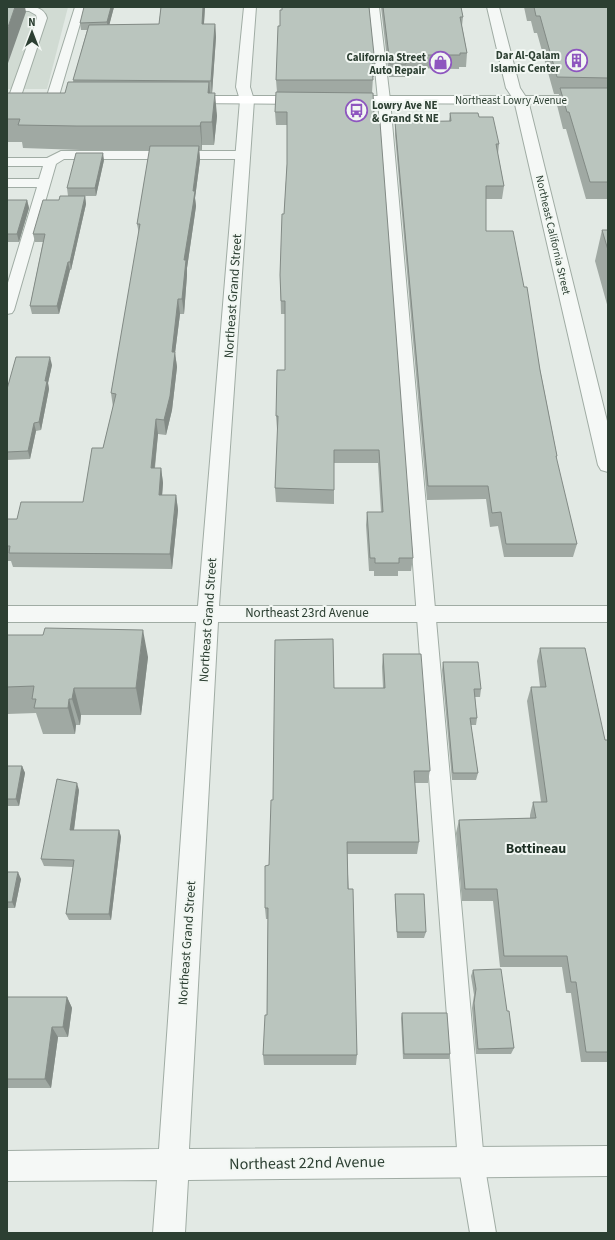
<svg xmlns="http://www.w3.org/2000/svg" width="615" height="1240" font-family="'Source Sans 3',sans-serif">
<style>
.built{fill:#d1dbd3}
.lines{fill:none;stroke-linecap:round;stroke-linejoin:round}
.service-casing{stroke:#a0aca4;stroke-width:2}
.minor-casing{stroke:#a0aca4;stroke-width:2}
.secondary-casing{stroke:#a0aca4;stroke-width:2}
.service{fill:#f5f8f6;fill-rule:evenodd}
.minor{fill:#f5f8f6;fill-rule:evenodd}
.secondary{fill:#fff;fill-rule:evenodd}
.wall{fill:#a0a9a3}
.shaded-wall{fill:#828a85}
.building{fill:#bac5be;stroke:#828a85}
.labels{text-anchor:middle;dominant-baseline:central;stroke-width:4;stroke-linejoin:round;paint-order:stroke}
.far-poi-label{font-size:11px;font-weight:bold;fill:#2c3f32;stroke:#f2f7f3;text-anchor:end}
.far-street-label{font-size:11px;fill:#2c3f32;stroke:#f2f7f3}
.street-label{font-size:13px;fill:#2c3f32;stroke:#f2f7f3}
.neighbourhood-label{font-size:14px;font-weight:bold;fill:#1e3025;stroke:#f2f7f3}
.near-street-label{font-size:16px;fill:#2c3f32;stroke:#f2f7f3}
</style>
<rect width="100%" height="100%" fill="#e2e9e4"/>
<path class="built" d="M7,7H68L47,89H7Z"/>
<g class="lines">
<defs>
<path id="service" d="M7,7C20,7 43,2 47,18L20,99L14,102L8,99L37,18L36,15L29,11L7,10Z
M75,7H85L58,99L52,102L48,101L46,99Z
M369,7H379L390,100L484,1162L496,1233H470L458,1162L378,100Z
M61,151H243L249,155L243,159H64L56,164L14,310L12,313L7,314V286L37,187H7V179H39L43,166H7V158H47Z"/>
<path id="minor" d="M244,7H256L250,87L254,100L219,606H608V622H218L189,1149L608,1146V1176L188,1180L185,1233H153L157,1180L7,1181V1151L159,1149L196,622H7V606H198L240,100L236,87Z
M487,7H499L520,88L528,100L608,425V472L601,470L598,465L514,100L506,88Z"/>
<path id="secondary" d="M186,96H306L311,97L313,100L311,103L306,104L181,103L179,100L181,97Z
M344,96H608V104L339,103L337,100L339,97Z"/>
</defs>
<use href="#service" class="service-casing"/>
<use href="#minor" class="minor-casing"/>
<use href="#secondary" class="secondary-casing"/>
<use href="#service" class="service"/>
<use href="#minor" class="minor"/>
<use href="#secondary" class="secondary"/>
</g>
<path class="wall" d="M114,7L109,25L159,24L161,7H205L204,24H215L216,37L212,93L217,116L214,145H202V150H199L200,160L195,198L196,206L194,220L187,268V275L184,314H180L175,353L177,367L172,410L166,435L158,434L155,468H161L163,483L162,495H176L178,510L172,569L13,567L11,561H7V519H17L83,502L103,448L113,407L111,393L139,234L137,224L150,150H80L23,148L22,142H7V93H65L73,82L87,30H81L80,23Z
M381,7H461L463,17L462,26L467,53L466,67H459V69L406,68L405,77H389Z
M524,7H608V199H586L566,129H563L557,105L559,94H554L537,33H534L531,21H527Z
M282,10L375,64L374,77H373L372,93L413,558L411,571H398V576H374V571H369L366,525L367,512H381L378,463H334V504L276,502L275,488L278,429H277L276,416L285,370V314H281L280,275L284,214L287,164V125H276L275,112L277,92L276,80L280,26Z
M450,113L479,117L499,144L498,154L504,186L502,199H486V231L524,287L557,456L556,460L577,544L573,557H504L498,526L490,527L486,499L427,500L395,135V122L449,121Z
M104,160L96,196H68L67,188Z
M85,196L86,204L71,270H70L59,314H32L30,306L43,242H35L33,234L59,200Z
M7,200H27L29,208L19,242H7Z
M602,230H608V308L595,261Z
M52,365L48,383L49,389L41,430L36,431L30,459L7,460V389Z
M7,635L148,657L141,715H81L80,725H76L75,734H43L36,713L7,714Z
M540,648L605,740H608V1062H581L571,993H566L562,967H500L493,901H462L456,833L459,820L530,818V815L533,802H541L527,701L531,687H540L537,661Z
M383,654L430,769L428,783H415L419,842L417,854H347L357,1055L356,1065H264L263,1055L267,1015L268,919H266L265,908L269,865L273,800L383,688L382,667Z
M443,662L481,689L480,697H475L477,718L476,725H471L478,773L476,780H452L442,670Z
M7,766H22L25,773L19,806H7Z
M79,790L74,830H119L121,837L111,920H69L66,914L73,867L44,866L41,859Z
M7,872L21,879L15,908H7Z
M395,894L426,932L424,938H397L395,900Z
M473,970L507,1011L514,1048L511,1054H476L472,1008L474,995L471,976Z
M7,997H67L72,1008L68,1037H58L51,1088H7Z
M402,1013L450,1054L449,1059H403L401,1018Z"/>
<path class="shaded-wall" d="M15,7H25L26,12L7,66V30Z
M111,7H114L108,30L107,22Z
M203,7H205L203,37L202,24Z
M215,24L216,37L212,94L211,81Z
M209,82L211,105L208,93Z
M215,93L217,116L214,145L212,122Z
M201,122L202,145V150L200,126Z
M199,146L200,160L195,198L196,206L194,220L187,268V275L184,314L182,299L184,260Z
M103,153L104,160L96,196L95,188Z
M85,196L86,204L71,270L70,262Z
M27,200L29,208L19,242L17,234Z
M68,262L70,270L59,314L57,306Z
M178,299L180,314L175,353L177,367L172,410L166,435L164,420Z
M50,357L52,365L48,383L49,389L41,430L39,422L45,381Z
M156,419L158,434L153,483L151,468Z
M34,423L36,431L30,459L28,451Z
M161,468L163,483L161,510L159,495Z
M176,495L178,510L172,569L170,554Z
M143,630L148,657L141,715L136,688Z
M74,688L81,715L80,725L72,699Z
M69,699L76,725L75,734L68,708Z
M22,766L25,773L19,806L16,799Z
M77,783L79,790L73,837L70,830Z
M119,830L121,837L111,920L109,914Z
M18,872L21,879L15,908L12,902Z
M67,997L72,1008L68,1037L63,1027Z
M52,1027L58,1037L51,1088L45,1079Z"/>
<path class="building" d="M7,7H15L7,30Z
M84,7H111L107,22L80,23Z
M161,7H203L202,24H215L211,81L73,80L89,25L159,24Z
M282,7H369L375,64H372L373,80H276L278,26H280V10H282Z
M383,7H461L463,17H460L467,53H460V55H405L406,64H390Z
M534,7H608V78L557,77L540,16H536Z
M68,82H209L208,93H215L212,122H201L200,126H76L18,125L20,119H7V93H65Z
M560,88H608V182H590L569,112H567Z
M276,92L373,93L374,114H376V122H380L413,558H399V563H375V558H370L367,512H383L379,450H334V490L275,488L278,416H276L277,370H285V301H281L280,275L282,214H284L287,164V112H275Z
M450,113H478L479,117H493L499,144H496L504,186H486V231H513L524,287H527L540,370L557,456H556L577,544H506L501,512L492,513L488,486H428L395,122L451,121Z
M150,146H199L193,191H195L193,205L184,260H186L182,299H178L172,352H175L170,396L164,420L156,419L151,468H161L159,495H176L170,554L9,553L10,546H7V519H17L21,502H83L92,448H103L116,394L111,393L140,224H137Z
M76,153H103L95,188H67Z
M60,196H85L70,262H68L57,306H30L45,234H33L43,200H59Z
M7,200H27L17,234H7Z
M602,230H608V250Z
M16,357H50L45,381H47L39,422L34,423L28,451L7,452V389Z
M45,628L143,630L136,688H74L72,699H69L68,708H34L36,699H32L34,686L7,687V635H43Z
M333,639L334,688H385L383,654H421L430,769V771H414L419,842H347L348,889H353L357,1055H263L265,1015H267L268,908H265V866L269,865L271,800H273L275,640Z
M540,648H585L605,740H608V1052H586L576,982H571L567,956H504L497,889H465L459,820L536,818L533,802H547L531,687H546Z
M443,662H478L481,689H474L477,718H470L478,773H453Z
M7,766H22L16,799H7Z
M57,779L77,783L70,830H119L109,914H66L74,860L41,859Z
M7,872H18L12,902H7Z
M395,894H424L426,932H397Z
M501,969L507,1011H509L514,1048L478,1049L474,1003L476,989L473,970Z
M7,997H67L63,1027H52L45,1079H7Z
M402,1013H447L450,1054H404Z"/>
<defs>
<symbol id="building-ring" viewBox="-11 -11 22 22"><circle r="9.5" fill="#f2f7f3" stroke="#8e56bf" stroke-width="1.5"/><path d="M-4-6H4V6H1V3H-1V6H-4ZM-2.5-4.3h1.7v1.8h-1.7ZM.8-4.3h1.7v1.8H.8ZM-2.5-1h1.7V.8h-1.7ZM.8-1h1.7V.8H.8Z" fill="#8e56bf"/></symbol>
<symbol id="shop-ring" viewBox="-11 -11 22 22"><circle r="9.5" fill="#f2f7f3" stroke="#8e56bf" stroke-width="1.5"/><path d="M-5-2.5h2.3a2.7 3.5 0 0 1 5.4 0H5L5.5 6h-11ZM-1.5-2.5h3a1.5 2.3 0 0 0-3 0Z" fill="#8e56bf"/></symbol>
<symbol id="bus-ring" viewBox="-11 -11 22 22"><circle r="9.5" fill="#f2f7f3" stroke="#8e56bf" stroke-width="1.5"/><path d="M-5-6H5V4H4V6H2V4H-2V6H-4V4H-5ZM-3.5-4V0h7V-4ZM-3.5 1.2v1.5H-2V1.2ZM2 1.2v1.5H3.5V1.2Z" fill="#8e56bf"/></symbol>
</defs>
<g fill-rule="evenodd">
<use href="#building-ring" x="564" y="48" width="25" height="25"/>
<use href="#shop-ring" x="428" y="50" width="25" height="25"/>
<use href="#bus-ring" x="344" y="98" width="25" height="25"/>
</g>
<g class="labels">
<g class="far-poi-label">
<text x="560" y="55">Dar Al-Qalam<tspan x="560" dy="13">Islamic Center</tspan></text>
<text x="426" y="57">California Street<tspan x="426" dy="13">Auto Repair</tspan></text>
<text x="372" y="105" text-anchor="start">Lowry Ave NE<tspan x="372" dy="13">&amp; Grand St NE</tspan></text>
</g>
<g class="far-street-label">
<text x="511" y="100">Northeast Lowry Avenue</text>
<text transform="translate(553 235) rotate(77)">Northeast California Street</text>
</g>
<g class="street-label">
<text transform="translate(233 296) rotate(-86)">Northeast Grand Street</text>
<text x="307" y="613">Northeast 23rd Avenue</text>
<text transform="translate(208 620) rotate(-86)">Northeast Grand Street</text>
<text transform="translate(187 943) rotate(-86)">Northeast Grand Street</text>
</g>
<g class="neighbourhood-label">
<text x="536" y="849">Bottineau</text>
</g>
<g class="near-street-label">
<text transform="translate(307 1163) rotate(-1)">Northeast 22nd Avenue</text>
</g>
</g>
<rect width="615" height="1240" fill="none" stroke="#2c3f32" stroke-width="16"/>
<g transform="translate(32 32)" stroke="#f2f7f3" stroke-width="3" paint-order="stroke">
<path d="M0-3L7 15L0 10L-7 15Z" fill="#2c3f32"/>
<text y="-6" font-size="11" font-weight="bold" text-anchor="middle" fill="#2c3f32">N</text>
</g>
</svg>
